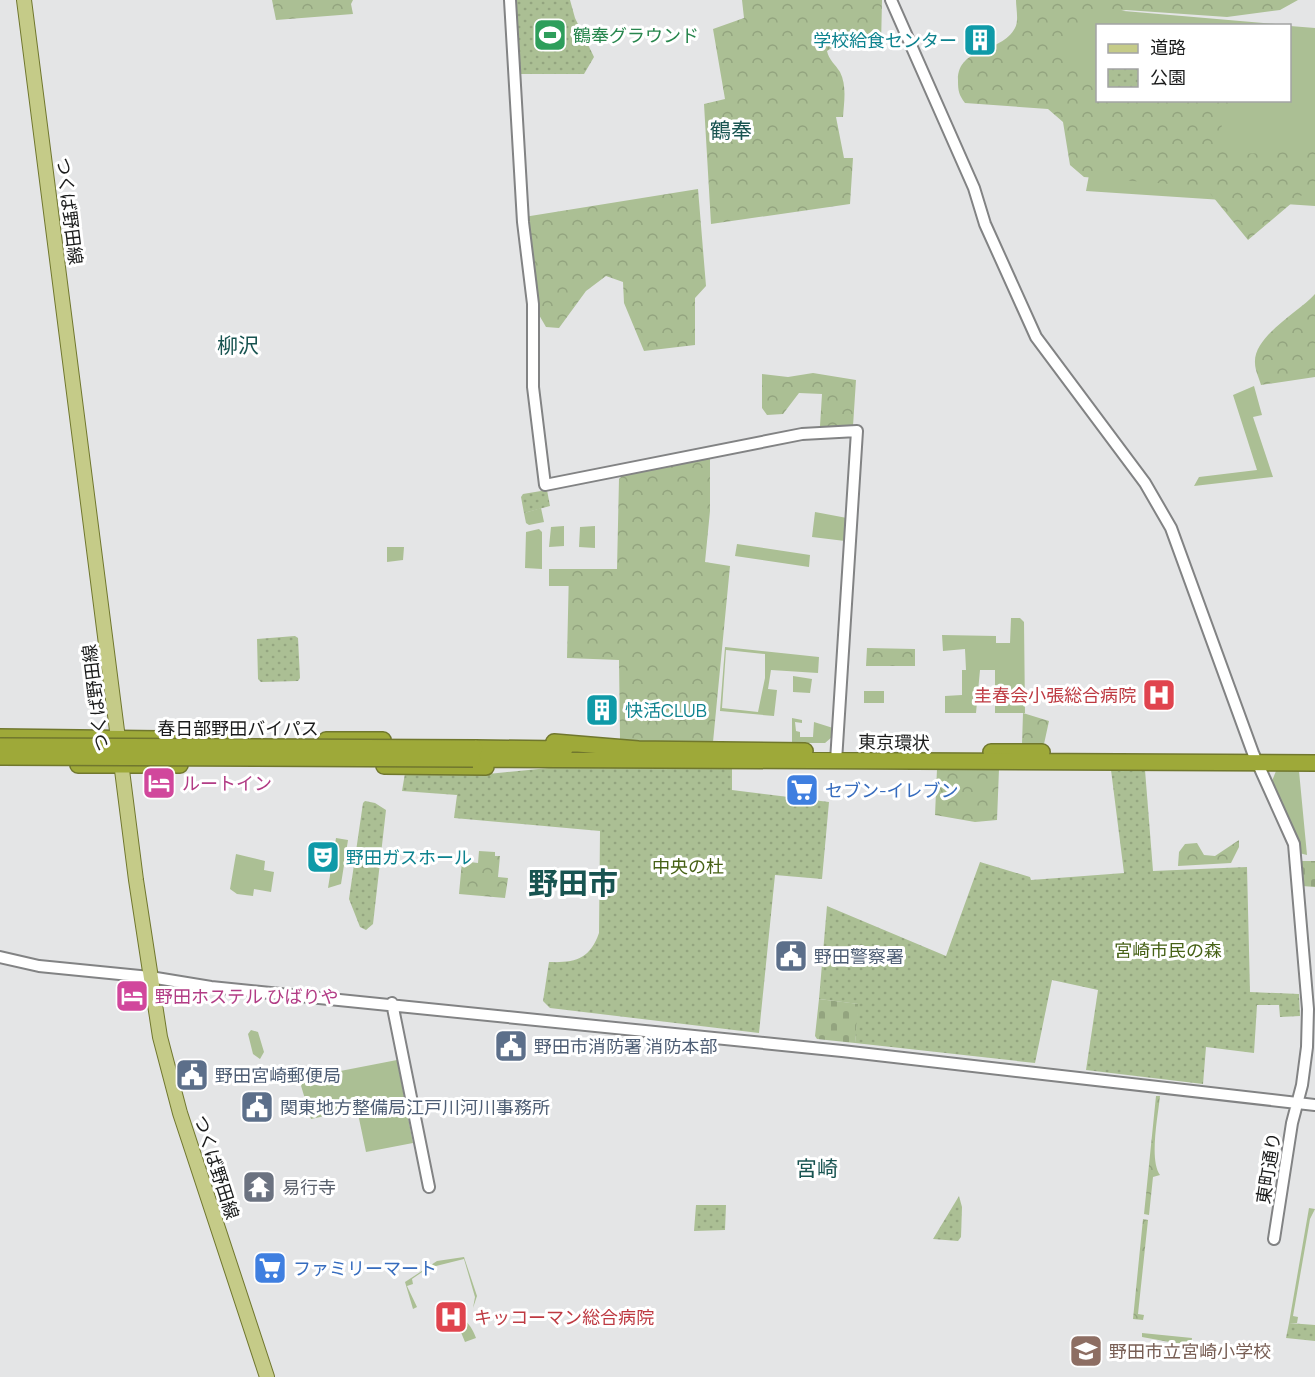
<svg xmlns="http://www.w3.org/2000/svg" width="1315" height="1377" font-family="Manrope,'Noto Sans JP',sans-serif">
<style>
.green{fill:#abbf94;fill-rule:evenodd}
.forest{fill:url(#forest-crowns)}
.cemetery{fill:url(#cemetery-stones)}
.park{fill:url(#park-dots)}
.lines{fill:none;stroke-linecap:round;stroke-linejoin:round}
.minor-casing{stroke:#828384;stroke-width:14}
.major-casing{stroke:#70772e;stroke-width:16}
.highway-casing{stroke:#70772e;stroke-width:18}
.minor{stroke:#fff;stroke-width:10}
.major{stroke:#c5cb88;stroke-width:14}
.highway{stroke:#9ea939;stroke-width:15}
.highway-bridge-casing{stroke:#70772e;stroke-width:18;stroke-linecap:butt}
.highway-bridge{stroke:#9ea939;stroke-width:15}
.labels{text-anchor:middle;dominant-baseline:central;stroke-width:6;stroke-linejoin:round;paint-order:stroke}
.leisure-label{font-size:18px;fill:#27864d;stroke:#fff;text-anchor:start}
.culture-label{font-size:18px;fill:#0d838f;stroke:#fff;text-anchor:start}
.street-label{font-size:18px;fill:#1a1b1b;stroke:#fff}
.health-label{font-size:18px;fill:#be3a42;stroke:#fff;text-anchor:end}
.hotel-label{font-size:18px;fill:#b23c85;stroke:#fff;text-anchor:start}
.shop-label{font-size:18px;fill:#366cbe;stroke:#fff;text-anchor:start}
.park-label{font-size:18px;fill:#476217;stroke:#fff}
.service-label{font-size:18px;fill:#4e5e75;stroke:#fff;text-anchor:start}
.worship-label{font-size:18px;fill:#5b616d;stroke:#fff;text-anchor:start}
.education-label{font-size:18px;fill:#785e54;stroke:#fff;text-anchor:start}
.quarter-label{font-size:21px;fill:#185451;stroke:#fff}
.town-label{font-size:30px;font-weight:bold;fill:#185451;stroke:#fff}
</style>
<defs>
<pattern id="forest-crowns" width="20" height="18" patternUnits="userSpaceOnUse" patternTransform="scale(1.5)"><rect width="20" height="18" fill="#abbf94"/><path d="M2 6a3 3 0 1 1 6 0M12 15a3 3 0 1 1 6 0" fill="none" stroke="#93a47f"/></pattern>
<pattern id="cemetery-stones" width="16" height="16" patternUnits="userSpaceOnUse" patternTransform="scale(1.5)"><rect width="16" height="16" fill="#abbf94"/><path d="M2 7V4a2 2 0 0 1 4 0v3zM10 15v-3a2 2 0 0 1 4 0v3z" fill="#93a47f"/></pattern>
<pattern id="park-dots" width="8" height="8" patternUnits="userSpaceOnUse" patternTransform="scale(1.5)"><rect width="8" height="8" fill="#abbf94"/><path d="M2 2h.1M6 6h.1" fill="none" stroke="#93a47f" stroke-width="1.8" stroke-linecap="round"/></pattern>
</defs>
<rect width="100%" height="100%" fill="#e4e5e6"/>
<path class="green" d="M1031,3L1287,25L1098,26L1097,92L1025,60Z
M1290,26L1315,28V206L1086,191L1103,101L1290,100Z
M1254,386L1262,415L1253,417L1273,477L1194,486L1199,477L1257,470L1233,395Z
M541,508L544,522L529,525L526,523L524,513Z
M815,512L847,518L845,541L812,537Z
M564,526V546L549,547L551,527Z
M595,526V548L579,547L580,527Z
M539,529L542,532V569L525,568L526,532Z
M737,544L810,555L809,567L735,556Z
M387,547H404L403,560L387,562Z
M549,569H569V586H549Z
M1011,618H1020L1024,622L1025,713H995V670H980L976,713H945V696L962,695V670H966L965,649L943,651L942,635L996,636V643H1010Z
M725,647L819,657L818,673L771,670L768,689L777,690L774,716L720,711ZM726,650L765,654V678L758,712L722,708Z
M793,676L812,679L810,693L793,692Z
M864,691H884V703H864Z
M792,718L802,720V723L795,722L796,731L800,732V737H813L814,722L833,728L832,737L825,743H792Z
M1276,771H1299L1307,855L1299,853L1296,836L1272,781Z
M336,838L348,840L341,884L328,888Z
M236,854L265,861L264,870L274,872L271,892L254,889L253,896L237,894L230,889Z
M251,1030L258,1032L264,1052L260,1059L253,1054L248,1034Z
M397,1060L413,1143L366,1152L357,1109L311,1119L299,1079Z
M1309,1208L1315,1209L1310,1219L1293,1316L1298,1317L1297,1323H1289Z
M464,1257L477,1296L473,1308L475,1297L464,1259L428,1268L412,1279L413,1284L407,1286L417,1307L413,1309L405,1282L437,1261Z
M446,1312C461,1311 472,1326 476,1338L465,1342L460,1330L451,1333Z"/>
<path class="forest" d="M272,0H353L351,4L353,14L276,20Z
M742,0H882L881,46L844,40L827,51C829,60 835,64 840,72C847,86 844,102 843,117H836L844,158H853L850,204L711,224L704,104L725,99L713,29L744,18Z
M1016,0H1298L1280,10L1227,17L1126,10L1082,19L1066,36L1068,65L1097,69L1098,100L1236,101L1222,124L1219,145L1236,154L1315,151V191L1300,196L1248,240L1209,192L1169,184L1084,177L1070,165L1063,122L1048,109L965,103C959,95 958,91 958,81C957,46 1001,54 1015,28C1019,21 1016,8 1016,0Z
M698,189L706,286L695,298V345L644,351L624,303L623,282L606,276L586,291L559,328L546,327L535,308L524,217Z
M1315,294V377L1261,385C1259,378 1255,370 1255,363C1253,336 1299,312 1315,294Z
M813,373L856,380L853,426H820L822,394L799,393L783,414L767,415L762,408V374L788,377Z
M710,456V511L705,562L730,566L713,742H641L620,739L619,660L567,658L569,569H617L619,479L623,475Z
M867,648L915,649V666H866Z
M1023,713L1049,721L1044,744H1022Z
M937,769H999L997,820L975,822L935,815Z
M1239,840V847L1231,863L1178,866L1179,852L1185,844L1197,843L1204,855L1215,856Z
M479,851L495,852V856H500L498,877L508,878L505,898L459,894L462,861L478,863Z
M1156,1096H1160C1158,1116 1149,1160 1160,1175L1153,1177L1149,1215L1144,1214Z
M1143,1219L1148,1220L1138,1314L1144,1315L1143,1320L1133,1319Z
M1142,1333L1192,1338L1191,1346L1142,1337Z"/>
<path class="cemetery" d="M1302,861H1315V887L1302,886L1300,864Z
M819,999L859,1004L855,1043L817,1039L815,1036Z"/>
<path class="park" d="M515,0H570L575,18L594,57L584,74H519Z
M547,490L550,506L524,513L521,497L523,494Z
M295,636L298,638L300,678L298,681L261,682L258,679L257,639Z
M559,767L732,768V790L829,802L822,879L775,875L759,1033L550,1008L543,1001L549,962C575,963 590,959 599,933L600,831L454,818L457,795L402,791L405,773L488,774Z
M1111,770H1145L1153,871L1247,867L1250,992L1299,994L1300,1016L1280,1017L1279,1005H1257L1254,1053L1206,1047L1203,1084L1086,1070L1098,990L1052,980L1035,1063L855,1043L858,1004L819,999L827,906L946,956L980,862L1030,877L1031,880L1124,873Z
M365,801L375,803L386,810L373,924L366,930L360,927L349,899L363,803Z
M959,1196L962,1207L961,1237L958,1241L933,1239Z
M696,1205H726L725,1230L694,1231Z
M1289,1323L1315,1325V1341L1286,1338Z"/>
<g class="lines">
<defs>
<path id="minor" d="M510,0L523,222L533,304V387L545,485L802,434L857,431L836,761
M891,0L974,188L985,224L1036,337L1145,483L1171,528L1253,753L1294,844L1308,1009L1307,1047L1302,1085L1292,1123L1274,1239
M0,957L39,966L150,977L211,987L842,1051L1315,1105
M392,1003L429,1187"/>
<path id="major" d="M24,0L136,880L160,1037L180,1113L267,1377"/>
<path id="highway" d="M0,737L239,740
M326,740H383
M554,742L638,749
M475,748L565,749
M634,749L805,751
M991,752H1042
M473,759L1315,763
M78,765H180
M384,766L486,767"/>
</defs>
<use href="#minor" class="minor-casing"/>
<use href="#major" class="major-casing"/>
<use href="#highway" class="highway-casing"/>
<use href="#minor" class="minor"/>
<use href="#major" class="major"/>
<use href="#highway" class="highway"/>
<defs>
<path id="highway-bridge" d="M0,746L475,748
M0,757L473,759"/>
</defs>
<use href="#highway-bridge" class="highway-bridge-casing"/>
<use href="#highway-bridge" class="highway-bridge"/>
</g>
<defs>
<symbol id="stadium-square" viewBox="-11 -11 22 22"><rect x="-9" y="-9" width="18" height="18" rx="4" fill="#2e9e5b" stroke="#fff"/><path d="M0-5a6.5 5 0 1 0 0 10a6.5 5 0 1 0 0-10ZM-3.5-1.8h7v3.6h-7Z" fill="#fff"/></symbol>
<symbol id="building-square" viewBox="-11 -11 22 22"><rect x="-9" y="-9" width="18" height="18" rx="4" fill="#0f9aa8" stroke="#fff"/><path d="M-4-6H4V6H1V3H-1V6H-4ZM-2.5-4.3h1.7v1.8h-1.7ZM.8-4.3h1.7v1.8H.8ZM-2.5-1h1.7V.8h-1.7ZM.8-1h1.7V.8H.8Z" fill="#fff"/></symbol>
<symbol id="hospital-square" viewBox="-11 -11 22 22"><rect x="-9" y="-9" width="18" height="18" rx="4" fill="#e0444e" stroke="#fff"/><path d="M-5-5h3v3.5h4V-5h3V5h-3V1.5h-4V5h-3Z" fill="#fff"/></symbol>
<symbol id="hotel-square" viewBox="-11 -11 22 22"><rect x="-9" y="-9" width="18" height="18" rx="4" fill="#d1479c" stroke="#fff"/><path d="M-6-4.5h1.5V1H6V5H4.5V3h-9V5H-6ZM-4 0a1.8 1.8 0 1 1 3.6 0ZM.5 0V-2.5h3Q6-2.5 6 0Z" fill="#fff"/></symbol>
<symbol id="supermarket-square" viewBox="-11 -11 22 22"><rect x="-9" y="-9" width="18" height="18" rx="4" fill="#3f7fe0" stroke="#fff"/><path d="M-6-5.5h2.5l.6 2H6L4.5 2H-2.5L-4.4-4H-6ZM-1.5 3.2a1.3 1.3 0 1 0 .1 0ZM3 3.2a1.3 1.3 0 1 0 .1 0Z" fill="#fff"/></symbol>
<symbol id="theatre-square" viewBox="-11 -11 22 22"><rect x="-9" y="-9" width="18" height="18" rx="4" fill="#0f9aa8" stroke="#fff"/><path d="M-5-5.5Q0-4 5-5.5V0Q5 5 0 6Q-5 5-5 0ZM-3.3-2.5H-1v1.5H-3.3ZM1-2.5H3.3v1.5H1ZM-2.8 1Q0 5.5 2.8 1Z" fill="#fff"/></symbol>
<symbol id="civic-square" viewBox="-11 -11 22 22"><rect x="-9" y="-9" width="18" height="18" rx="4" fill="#5c6f8a" stroke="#fff"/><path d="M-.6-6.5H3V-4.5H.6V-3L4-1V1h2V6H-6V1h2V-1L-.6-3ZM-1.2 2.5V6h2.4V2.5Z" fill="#fff"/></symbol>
<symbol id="temple-square" viewBox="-11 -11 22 22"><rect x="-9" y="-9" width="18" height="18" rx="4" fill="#6b7280" stroke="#fff"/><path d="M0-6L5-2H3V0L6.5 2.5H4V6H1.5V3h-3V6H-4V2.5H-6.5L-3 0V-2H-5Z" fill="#fff"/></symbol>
<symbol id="school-square" viewBox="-11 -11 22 22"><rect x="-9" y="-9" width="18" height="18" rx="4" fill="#8d6e63" stroke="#fff"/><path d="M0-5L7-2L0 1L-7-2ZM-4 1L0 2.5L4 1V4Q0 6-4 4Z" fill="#fff"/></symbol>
</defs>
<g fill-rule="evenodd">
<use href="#stadium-square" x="531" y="16" width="38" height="38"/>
<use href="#building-square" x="961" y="21" width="38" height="38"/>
<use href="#hospital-square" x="1140" y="676" width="38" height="38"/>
<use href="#building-square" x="583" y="691" width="38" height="38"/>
<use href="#hotel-square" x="140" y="764" width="38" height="38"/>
<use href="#supermarket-square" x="783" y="771" width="38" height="38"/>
<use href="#theatre-square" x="304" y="838" width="38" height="38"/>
<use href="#civic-square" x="772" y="937" width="38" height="38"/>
<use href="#hotel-square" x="113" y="977" width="38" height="38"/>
<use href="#civic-square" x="492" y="1027" width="38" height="38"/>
<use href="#civic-square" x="173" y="1056" width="38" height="38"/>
<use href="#civic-square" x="238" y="1088" width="38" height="38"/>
<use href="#temple-square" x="240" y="1168" width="38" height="38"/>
<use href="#supermarket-square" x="251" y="1249" width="38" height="38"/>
<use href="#hospital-square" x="432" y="1298" width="38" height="38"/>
<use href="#school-square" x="1067" y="1332" width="38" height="38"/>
</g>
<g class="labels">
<g class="leisure-label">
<text x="573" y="35">鶴奉グラウンド</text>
</g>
<g class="culture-label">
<text x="957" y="40" text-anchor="end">学校給食センター</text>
<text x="625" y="710">快活CLUB</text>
<text x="346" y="857">野田ガスホール</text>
</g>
<g class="street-label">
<text transform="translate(70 211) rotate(83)">つくば野田線</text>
<text transform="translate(95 698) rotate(-97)">つくば野田線</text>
<text x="238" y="728">春日部野田バイパス</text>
<text transform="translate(894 742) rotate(1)">東京環状</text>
<text transform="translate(217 1167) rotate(72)">つくば野田線</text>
<text transform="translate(1268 1168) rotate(-81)">東町通り</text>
</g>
<g class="health-label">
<text x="1136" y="695">圭春会小張総合病院</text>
<text x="474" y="1317" text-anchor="start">キッコーマン総合病院</text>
</g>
<g class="hotel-label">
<text x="182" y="783">ルートイン</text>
<text x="155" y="996">野田ホステル ひばりや</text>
</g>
<g class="shop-label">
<text x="825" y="790">セブン-イレブン</text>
<text x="293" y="1268">ファミリーマート</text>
</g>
<g class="park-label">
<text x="688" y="866">中央の杜</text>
<text x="1168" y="950">宮崎市民の森</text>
</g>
<g class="service-label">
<text x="814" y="956">野田警察署</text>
<text x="534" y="1046">野田市消防署 消防本部</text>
<text x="215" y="1075">野田宮崎郵便局</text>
<text x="280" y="1107">関東地方整備局江戸川河川事務所</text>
</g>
<g class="worship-label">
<text x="282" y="1187">易行寺</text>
</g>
<g class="education-label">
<text x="1109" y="1351">野田市立宮崎小学校</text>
</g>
<g class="quarter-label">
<text x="731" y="130">鶴奉</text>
<text x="238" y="345">柳沢</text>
<text x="817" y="1168">宮崎</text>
</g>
<g class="town-label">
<text x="573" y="882">野田市</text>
</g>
</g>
<rect x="1096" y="24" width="195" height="78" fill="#ffffff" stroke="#a3a4a4" stroke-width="1.5"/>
<rect x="1108" y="44" width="30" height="9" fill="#c5cb88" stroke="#a3a4a4" stroke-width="1.5"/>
<text x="1150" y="54" font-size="18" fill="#1a1b1b">道路</text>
<rect x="1108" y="69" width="30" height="18" fill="url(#park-dots)" stroke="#a3a4a4" stroke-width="1.5"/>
<text x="1150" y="84" font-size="18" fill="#1a1b1b">公園</text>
</svg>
